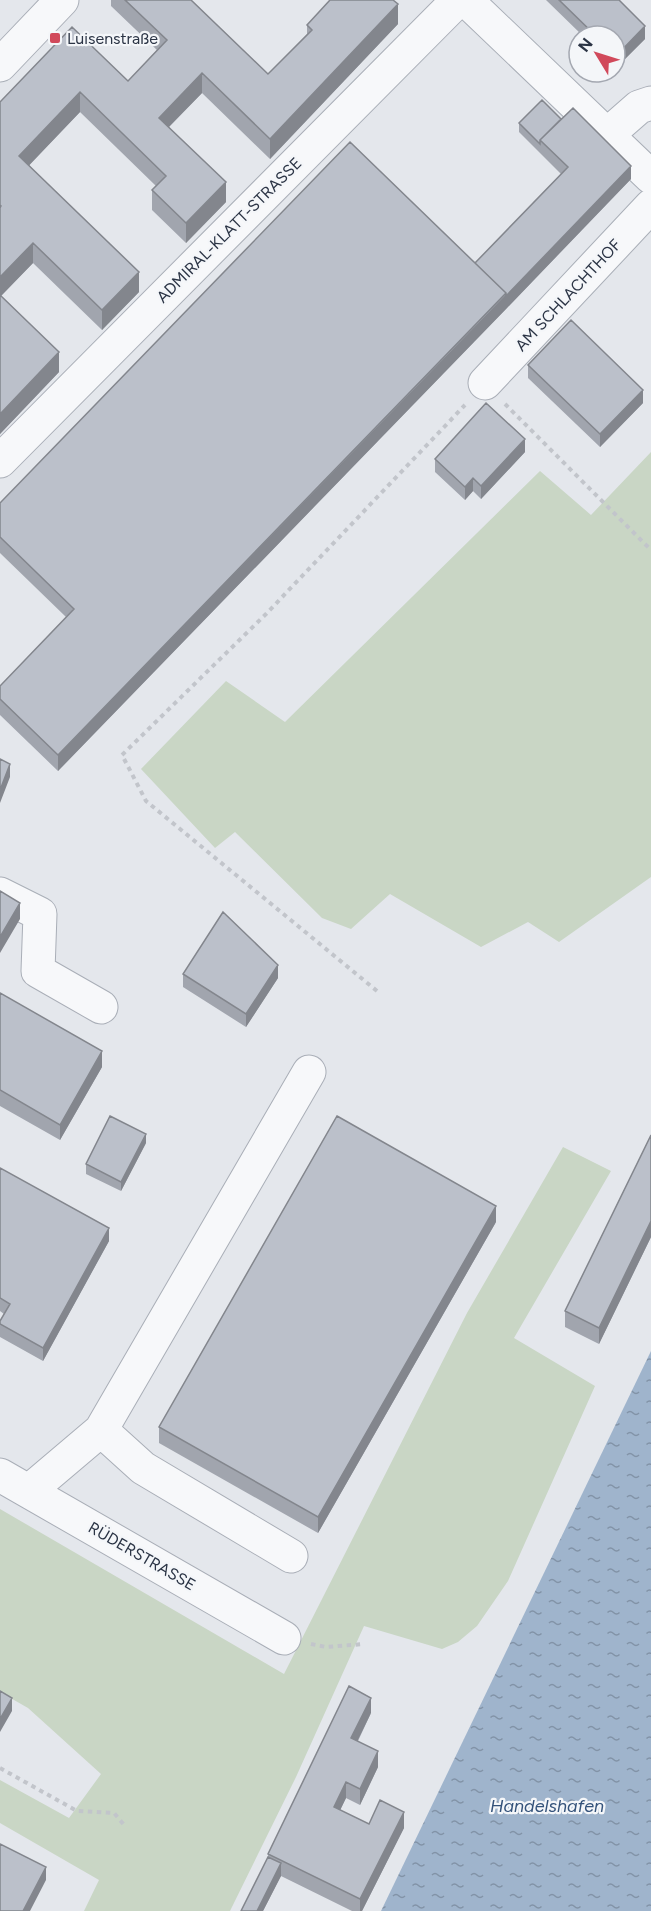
<svg xmlns="http://www.w3.org/2000/svg" width="651" height="1911" font-family="Figtree,sans-serif">
<style>
.green{fill:#c9d6c5}
.water{fill:url(#water-ripples)}
.lines{fill:none;stroke-linecap:round;stroke-linejoin:round}
.minor-casing{stroke:#a9aeb7;stroke-width:35}
.path{stroke:#c2c5cb;stroke-width:4;stroke-dasharray:4.5 4.5;stroke-linecap:butt}
.minor{stroke:#f7f8fa;stroke-width:33}
.wall{fill:#a1a5ae}
.shaded-wall{fill:#83868d}
.building{fill:#bbc0ca;stroke:#83868d;stroke-width:1.5}
.poi-dot{fill:#d1495b;stroke:#f4f6f9;stroke-width:2}
.labels{text-anchor:middle;dominant-baseline:central;stroke-width:4.5;stroke-linejoin:round;paint-order:stroke}
.poi-label{font-size:16px;fill:#2b3445;stroke:#f4f6f9;text-anchor:start}
.street-label{font-size:16px;fill:#2b3445;stroke:#f4f6f9}
.water-label{font-size:18px;font-style:italic;fill:#34527a;stroke:#f4f6f9}
</style>
<defs>
<pattern id="water-ripples" width="26" height="14" patternUnits="userSpaceOnUse" patternTransform="scale(1.5)"><rect width="26" height="14" fill="#9fb4cc"/><path d="M2 4q2-2 4 0t4 0M15 11q2-2 4 0t4 0" fill="none" stroke="#8293a7"/></pattern>
</defs>
<rect width="100%" height="100%" fill="#e4e7ec"/>
<path class="green" d="M651,452V877L559,942L528,922L481,947L390,894L351,929L322,918L235,832L215,848L141,769L226,681L285,722L540,471L591,515Z
M563,1147L611,1171L514,1338L595,1386L508,1581L477,1626L458,1642L442,1649L364,1626L296,1777L230,1911H84L99,1880L0,1823V1780L69,1818L101,1774L28,1708L0,1692V1509L284,1674L467,1313Z"/>
<path class="water" d="M651,1351V1911H381Z"/>
<g class="lines">
<defs>
<path id="minor" d="M466,0L651,177
M0,65L62,0
M607,135L639,107L651,103
M485,383L651,206
M0,461L458,0
M0,894L40,914L38,971L101,1007
M101,1430L143,1468L291,1556
M0,1475L284,1638
M29,1491L101,1430L309,1072"/>
</defs>
<use href="#minor" class="minor-casing"/>
<path class="path" d="M505,404L651,550
M377,991L146,801L122,755L266,614L465,405
M311,1644L326,1647L364,1644
M0,1768L77,1811L114,1813L125,1826"/>
<use href="#minor" class="minor"/>
</g>
<path class="wall" d="M111,0H191L268,74L307,34V25L398,24L270,159L202,93L169,127L226,202L186,243L152,210V190L156,186L80,112L29,165L139,292L102,330L33,263L1,296L59,372L0,434V102L128,81L157,50L111,6Z
M546,0H619L645,39L616,68L615,67V36H583Z
M561,119L631,179L506,309L58,771L0,715V686L66,617L0,553V503L475,263L561,174L519,132V123Z
M528,365L643,403L600,447L528,378Z
M525,452L481,499L473,491L465,500L435,472V459Z
M183,974L278,978L246,1027L183,987Z
M0,993L102,1067L60,1140L0,1106Z
M651,1135V1237L599,1344L565,1327V1311Z
M146,1143L121,1191L86,1174V1164Z
M0,1168L109,1241L43,1361L0,1337V1321L4,1314L0,1311Z
M496,1222L318,1533L159,1443V1427Z
M371,1713L358,1741L378,1767L360,1805L346,1798L340,1810L369,1824L404,1828L362,1911H352L281,1876L263,1911H241L268,1857V1854Z"/>
<path class="shaded-wall" d="M398,4V24L270,159V139Z
M645,26V39L616,68V56Z
M202,73V93L159,137V118Z
M80,92V112L19,176V156Z
M631,166V179L506,309L58,771V755Z
M226,182V202L186,243V223Z
M33,243V263L0,297V277Z
M139,272V292L102,330V310Z
M59,352V372L0,434V414Z
M643,390V403L600,447V434Z
M525,439V452L481,499V486Z
M473,478V491L465,500V487Z
M10,764V777L0,803V790Z
M20,903V919L0,953V937Z
M278,965V978L246,1027V1014Z
M102,1051V1067L60,1140V1125Z
M146,1134V1143L121,1191V1182Z
M496,1206V1222L318,1533V1517Z
M651,1221V1237L599,1344V1328Z
M109,1228V1241L43,1361V1348Z
M12,1698V1711L0,1732V1719Z
M371,1698V1713L351,1754V1738Z
M378,1751V1767L360,1805V1789Z
M346,1782V1798L334,1823V1807Z
M404,1812V1828L362,1911H360V1899Z
M281,1863V1876L263,1911H257Z
M46,1867V1880L30,1911H23Z"/>
<path class="building" d="M125,0H191L268,74L312,30L307,25L330,0H393L398,4L270,139L202,73L159,118L226,182L186,223L152,190L166,176L80,92L19,156L139,272L102,310L33,243L0,277V208L1,206L0,205V102L72,27L128,81L167,40Z
M559,0H619L645,26L616,56L615,54V36H596Z
M542,100L561,119L540,140V144L519,123Z
M573,108L631,166L506,296V293L475,263L568,167L540,140Z
M350,142L506,293L58,755L0,699V686L74,609L0,537V503Z
M0,295L59,352L0,414Z
M571,320L643,390L600,434L528,365Z
M486,403L525,439L481,486L473,478L465,487L435,459Z
M0,759L10,764L0,790Z
M0,891L20,903L0,937Z
M223,912L278,965L246,1014L183,974Z
M0,993L102,1051L60,1125L0,1090Z
M110,1116L146,1134L121,1182L86,1164Z
M337,1116L496,1206L318,1517L159,1427Z
M651,1135V1221L599,1328L565,1311Z
M0,1168L109,1228L43,1348L0,1324V1321L10,1304L0,1298Z
M349,1686L371,1698L351,1738L378,1751L360,1789L346,1782L334,1807L369,1824L380,1800L404,1812L360,1899L268,1854Z
M0,1691L12,1698L0,1719Z
M0,1844L46,1867L23,1911H0Z
M268,1857L281,1863L257,1911H241Z"/>
<rect class="poi-dot" x="49" y="32" width="12" height="12" rx="3"/>
<g class="labels">
<g class="poi-label">
<text x="67" y="38">Luisenstraße</text>
</g>
<g class="street-label">
<text transform="translate(229 230) rotate(-45)">ADMIRAL-KLATT-STRASSE</text>
<text transform="translate(568 295) rotate(-47)">AM SCHLACHTHOF</text>
<text transform="translate(142 1556) rotate(30)">RÜDERSTRASSE</text>
</g>
<g class="water-label">
<text x="547" y="1806">Handelshafen</text>
</g>
</g>
<g transform="translate(597 54) rotate(308)"><circle r="28" fill="#f4f6f9" stroke="#a4a8b1" stroke-width="1.5"/>
<path d="M0-4.5L10 22L0 15L-10 22Z" fill="#d1495b"/>
<text y="-9" font-size="16" font-weight="bold" text-anchor="middle" fill="#2b3445">N</text>
</g>
</svg>
